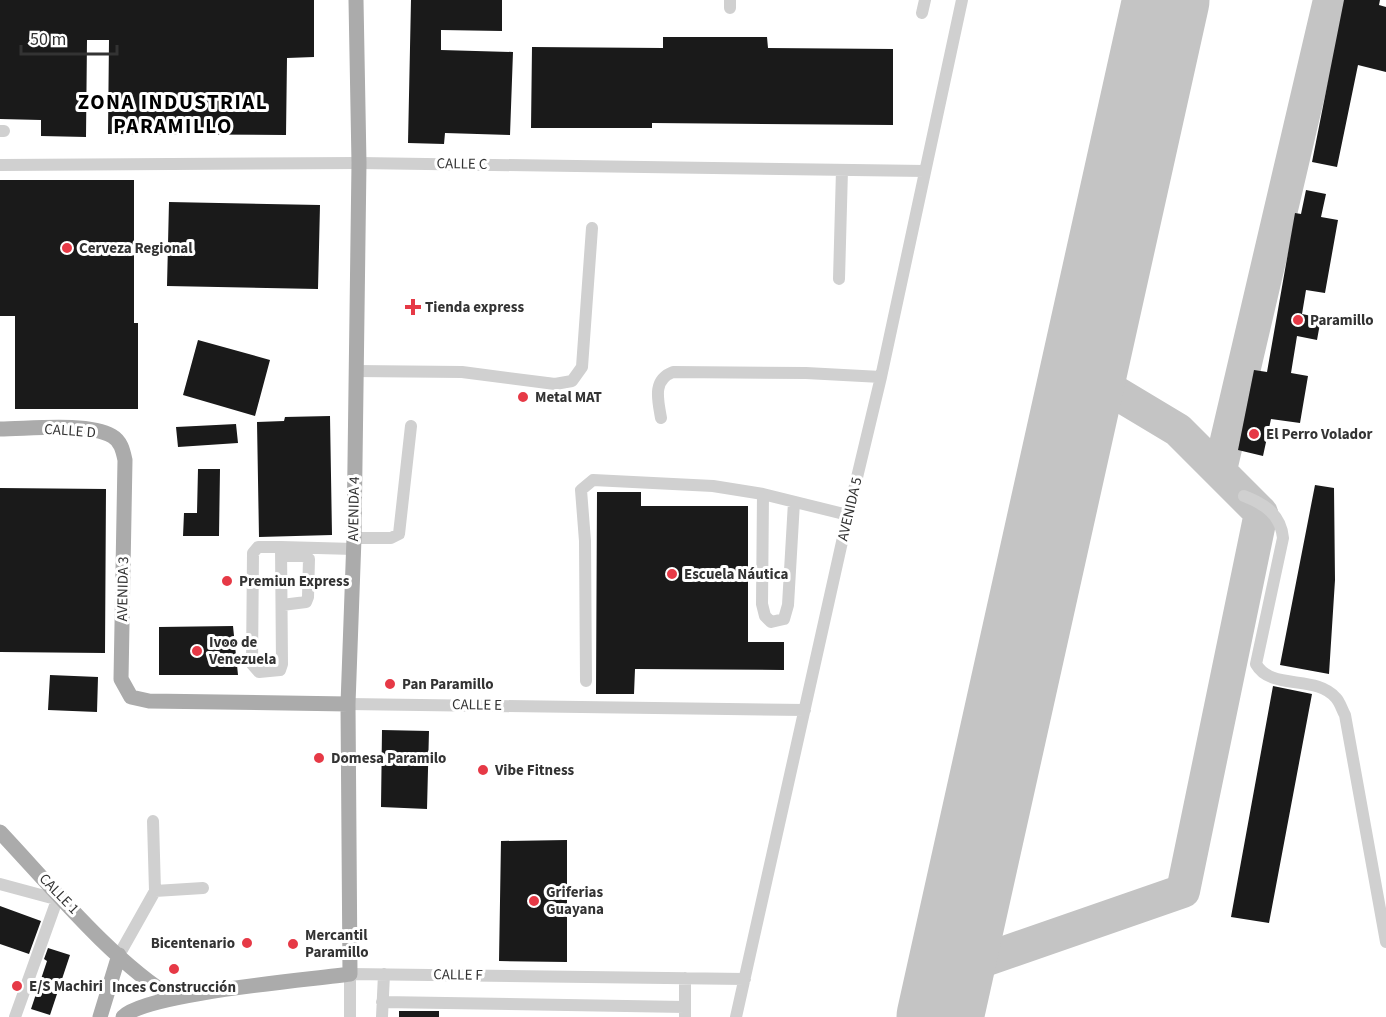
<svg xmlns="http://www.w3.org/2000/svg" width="1386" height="1017" font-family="'Source Sans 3',sans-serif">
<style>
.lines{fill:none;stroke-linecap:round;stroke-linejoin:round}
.taxiway{stroke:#c4c4c4;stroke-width:34}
.runway{stroke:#c4c4c4;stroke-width:87}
.building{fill:#1a1a1a}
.minor{stroke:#d0d0d0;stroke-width:12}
.major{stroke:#ababab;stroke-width:15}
.poi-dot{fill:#e63946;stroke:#fff;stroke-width:2}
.labels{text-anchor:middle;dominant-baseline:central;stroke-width:6;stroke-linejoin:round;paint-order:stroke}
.street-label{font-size:15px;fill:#333;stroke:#fff}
.poi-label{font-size:15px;font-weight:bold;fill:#333;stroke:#fff;text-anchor:start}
.district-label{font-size:21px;font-weight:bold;letter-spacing:1.5px;fill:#000;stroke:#fff}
</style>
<rect width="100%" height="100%" fill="#fff"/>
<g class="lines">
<path class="taxiway" d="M1220,470L1330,0
M950,972L1183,891L1261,513L1178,430L1083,373"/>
<path class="runway" d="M940,1017L1166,0"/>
</g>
<path class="building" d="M0,0H314V57L287,58L286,135L108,134L109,40H87L86,137L41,136V120L0,119Z
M411,0H502V31L441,30V50L513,52L510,135L445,133L444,144L408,143Z
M1344,0H1380L1379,5L1386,7V72L1358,65L1337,167L1312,162Z
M663,37H767L768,48L893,49V125L652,123V128H531L532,47L663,48Z
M0,180H134V323H138V409H15V316H0Z
M1306,190L1326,194L1321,217L1338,220L1325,293L1306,290L1302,314L1321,318L1317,340L1297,336L1291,373L1308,376L1300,423L1271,419L1263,456L1238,450L1254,370L1267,372L1295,213L1301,214Z
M169,202L320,205L318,289L167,286Z
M198,340L270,360L255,416L183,395Z
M330,416L332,535L259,537L257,422L284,421L285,417Z
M236,424L238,443L178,447L176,427Z
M198,469H220L219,536H183L184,513H197Z
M1315,485L1334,488L1335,580L1329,674L1280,665Z
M0,488L106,489L105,653L0,652Z
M597,492H641V506H748V642H784V670L635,669L634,694H596Z
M233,626L238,675H159V627Z
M50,675L98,677L97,712L48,710Z
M1273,686L1312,694L1269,923L1231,917Z
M382,730L429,731L427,809L381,807Z
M567,840V962L499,961L501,841Z
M0,906L41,921L29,954L0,944Z
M48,948L70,955L50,1015L31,1009L47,961L44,959Z
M399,1011H439V1017H399Z"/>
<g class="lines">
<path class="minor" d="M730,8V0
M922,13L925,0
M0,131H4
M0,165L359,163L925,171
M839,279L842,170
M355,371L462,372L555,384L572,381L582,367L592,228
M661,418C658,400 652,380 673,372L806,373L881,377
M763,494L762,604L765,616L771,622L784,619L788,605L794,502
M1244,496C1265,504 1281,515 1283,538L1256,664C1271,691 1316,674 1336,698C1340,702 1342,710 1345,715L1386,942
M354,538H391L399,534L411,426
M281,547H258L253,553L252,664L259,672L280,670L282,664L281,547L354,549
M281,556H304L309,559L308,597L306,602L282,605
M586,681L585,541L581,490L593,480L713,486L763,494L848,515
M348,704L805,710
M0,884L63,901
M155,891L203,888
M119,955L155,891L153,821
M382,1002L685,1007
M15,1017L57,900
M350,1017V974L745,979
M382,1017L384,974
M685,1017V978
M736,1017L848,515L881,377L962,0"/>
<path class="major" d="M0,429C29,429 87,422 112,436C121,441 123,451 125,460L121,679L131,697L149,701L348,704
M0,832C49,884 113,962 173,998
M100,1017L119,955
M123,1017C146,993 309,980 350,974L348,704L354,538L359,163L356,0"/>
</g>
<g class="poi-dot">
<circle cx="67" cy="248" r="6"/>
<path d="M410 298h6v6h6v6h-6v6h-6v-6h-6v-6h6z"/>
<circle cx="1298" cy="320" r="6"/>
<circle cx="523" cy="397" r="6"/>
<circle cx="1254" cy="434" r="6"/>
<circle cx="672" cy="574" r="6"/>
<circle cx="227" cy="581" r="6"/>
<circle cx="197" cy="651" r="6"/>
<circle cx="390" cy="684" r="6"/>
<circle cx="319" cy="758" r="6"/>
<circle cx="483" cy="770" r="6"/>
<circle cx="534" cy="901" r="6"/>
<circle cx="247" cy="943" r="6"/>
<circle cx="293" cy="944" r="6"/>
<circle cx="174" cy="969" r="6"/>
<circle cx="17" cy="986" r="6"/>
</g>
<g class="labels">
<g class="street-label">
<text transform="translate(462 164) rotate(1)">CALLE C</text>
<text transform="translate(70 431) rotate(4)">CALLE D</text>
<text transform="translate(354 509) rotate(-89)">AVENIDA 4</text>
<text transform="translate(850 509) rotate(-77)">AVENIDA 5</text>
<text transform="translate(123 589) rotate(-89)">AVENIDA 3</text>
<text transform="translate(477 705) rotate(1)">CALLE E</text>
<text transform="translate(59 894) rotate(46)">CALLE 1</text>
<text transform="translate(458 975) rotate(1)">CALLE F</text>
</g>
<g class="poi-label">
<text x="79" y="248">Cerveza Regional</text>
<text x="425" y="307">Tienda express</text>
<text x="1310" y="320">Paramillo</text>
<text x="535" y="397">Metal MAT</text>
<text x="1266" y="434">El Perro Volador</text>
<text x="684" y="574">Escuela Náutica</text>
<text x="239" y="581">Premiun Express</text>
<text x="209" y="642">Ivoo de<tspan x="209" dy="17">Venezuela</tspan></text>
<text x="402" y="684">Pan Paramillo</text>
<text x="331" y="758">Domesa Paramilo</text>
<text x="495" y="770">Vibe Fitness</text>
<text x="546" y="892">Griferias<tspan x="546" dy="17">Guayana</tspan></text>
<text x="305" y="935">Mercantil<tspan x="305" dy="17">Paramillo</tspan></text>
<text x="235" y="943" text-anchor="end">Bicentenario</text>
<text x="29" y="986">E/S Machiri</text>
<text x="174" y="987" text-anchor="middle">Inces Construcción</text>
</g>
<g class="district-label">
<text x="173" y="102">ZONA INDUSTRIAL<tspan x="173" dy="24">PARAMILLO</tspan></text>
</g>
</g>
<path d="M21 45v9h96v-9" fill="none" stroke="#333333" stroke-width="3"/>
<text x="30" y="45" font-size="18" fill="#333333" stroke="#ffffff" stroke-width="4.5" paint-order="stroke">50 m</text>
</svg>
